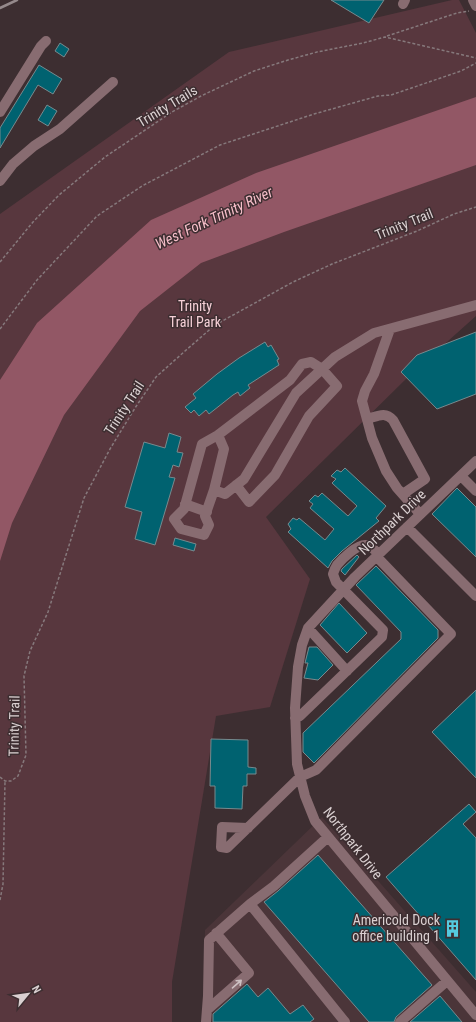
<svg xmlns="http://www.w3.org/2000/svg" width="476" height="1022" font-family="'Roboto Condensed',sans-serif">
<style>
.built{fill:#4b3539}
.green{fill:#58373e}
.water{fill:#925765}
.building{fill:#006270;stroke:#778a8e}
.lines{fill:none;stroke-linecap:round;stroke-linejoin:round}
.path{stroke:#86797c;stroke-width:1.5;stroke-dasharray:3 2;stroke-linecap:butt}
.minor{stroke:#886c71;stroke-width:10}
.rail{stroke:#95898b;stroke-width:2.5}
.oneway{stroke:#cec1c3}
.labels{text-anchor:middle;dominant-baseline:central;stroke-width:3;stroke-linejoin:round;paint-order:stroke}
.street-label{font-size:14px;fill:#dad0d1;stroke:#3d2e31}
.park-label{font-size:14px;fill:#f6d0d7;stroke:#3d2e31}
.poi-label{font-size:14px;fill:#dad0d1;stroke:#3d2e31;text-anchor:end}
.water-label{font-size:15px;font-style:italic;fill:#f6bec9;stroke:#3d2e31}
</style>
<rect width="100%" height="100%" fill="#3d2e31"/>
<path class="built" d="M322,817L476,992V1022H203L205,930Z"/>
<path class="green" d="M452,0H459L476,33V316L409,376L266,517L310,579L270,707L216,716L172,982V1022H0V214L229,52Z"/>
<path class="water" d="M476,97V165L284,232L201,263L140,311L64,415L12,523L0,561V380L37,323L151,220L256,173Z"/>
<path class="building" d="M331,0H384L369,23Z
M60,43L69,49L64,57L55,51Z
M39,65L62,79L53,94L38,85L0,148V128Z
M47,105L57,111L48,126L38,120Z
M476,332V394L437,409L401,372L417,355Z
M265,342L268,347L271,345L279,359L277,360L279,365L248,385L250,388L240,396L238,392L233,395L209,414L206,410L199,416L194,410L191,413L185,407L196,398L193,394L217,374L239,358Z
M169,433L181,437L177,452L183,453L179,467L173,465L169,477L175,478L155,545L135,539L142,512L125,507L144,442L165,448Z
M345,468L386,506L376,518L379,521L342,551L332,561L328,568L288,532L291,529L288,524L293,518L297,520L299,518L325,540L334,529L310,508L313,504L309,501L315,495L318,497L322,493L348,516L357,506L332,483L336,479L331,476L337,470L341,472Z
M457,488L476,507V557L432,514Z
M175,538L196,544L194,551L173,545Z
M357,555L359,557L345,575L341,571L342,569Z
M376,566L438,630V638L314,763L303,752V733L401,639V632L356,585Z
M339,603L367,633L347,653L320,625Z
M309,647H317L333,665L318,680L304,678L308,663H305Z
M476,690V778L432,732Z
M211,739L248,740V767L256,768V774H247V786H243L242,809L215,808V786H210Z
M469,804L476,812L463,824L476,838V980L386,877Z
M318,855L432,985L396,1017L394,1022H369L264,902L278,891Z
M247,984L258,997L268,988L290,1014L303,1005L314,1019L310,1022H213V1014Z
M440,996L462,1022H410Z"/>
<g class="lines">
<path class="path" d="M387,36L457,13L469,11
M0,262L33,222L59,195L105,157L172,112L201,96L254,71L288,60L317,52L363,43L385,37L476,58
M0,329L37,280L97,216L142,186L220,145L314,114L378,96L391,95L461,71L476,63
M0,777L5,781H11L18,776L26,755L24,676L30,651L48,612L84,498L110,449L135,408L156,377L185,351L215,325L293,282L332,264L417,231L454,214L476,207
M0,900L3,884L5,781"/>
<path class="minor" d="M473,0L476,6
M403,4L405,0
M0,112L41,46L46,41
M0,181L13,164L34,146L60,129L113,82
M390,329L374,374L365,391L362,401L372,438L386,471L397,488L420,514
M367,419C378,416 385,411 393,420L425,479L403,494
M476,461L355,577L308,628L302,645L298,667L295,708L297,764L305,796L315,821L476,1015
M461,476L476,491
M236,485L249,502L275,475L309,416L337,386L322,369L311,362L302,364L290,380L218,435L224,449L214,490L225,494L244,479L296,393L335,357L374,333L476,305
M214,490L205,516L209,525L204,535L181,529L174,519L184,509L202,444L218,435
M185,504L207,512
M407,527L476,596
M308,628L347,671
M295,718L300,716L382,637L383,630L336,582L333,574C334,571 335,568 337,565C342,559 357,544 366,545C371,545 375,551 379,554
M248,828L222,827L221,847L227,848L300,777L316,770L451,634L376,556
M328,837L274,886L250,904L345,1022
M207,1010L249,973L216,933
M206,1022L208,996L209,940L250,904
M400,1022L447,981"/>
<path class="rail" d="M0,8L17,0"/>
</g>
<defs><path id="oneway-shaft" d="M-6 0H5M1.5-3L5.5 0L1.5 3" fill="none" stroke-width="1.6" stroke-linecap="round" stroke-linejoin="round"/></defs>
<use class="oneway" href="#oneway-shaft" transform="translate(237 984) rotate(-41)"/>
<defs>
<symbol id="building-bare" viewBox="-9 -9 18 18"><path d="M-4-6H4V6H1V3H-1V6H-4ZM-2.5-4.3h1.7v1.8h-1.7ZM.8-4.3h1.7v1.8H.8ZM-2.5-1h1.7V.8h-1.7ZM.8-1h1.7V.8H.8Z" fill="#55cadf" stroke="#3d2e31" stroke-width="2.5" paint-order="stroke"/></symbol>
</defs>
<g fill-rule="evenodd">
<use href="#building-bare" x="440" y="916" width="25" height="25"/>
</g>
<g class="labels">
<g class="street-label">
<text transform="translate(167 106) rotate(-31)">Trinity Trails</text>
<text transform="translate(404 224) rotate(-22)">Trinity Trail</text>
<text transform="translate(124 408) rotate(-57)">Trinity Trail</text>
<text transform="translate(392 522) rotate(-44)">Northpark Drive</text>
<text transform="translate(14 726) rotate(-89)">Trinity Trail</text>
<text transform="translate(353 843) rotate(52)">Northpark Drive</text>
</g>
<g class="park-label">
<text x="195" y="306">Trinity<tspan x="195" dy="16">Trail Park</tspan></text>
</g>
<g class="poi-label">
<text x="440" y="920">Americold Dock<tspan x="440" dy="16">office building 1</tspan></text>
</g>
<g class="water-label">
<text transform="translate(214 218) rotate(-25)">West Fork Trinity River</text>
</g>
</g>
<g transform="translate(28 994) rotate(61)" stroke="#3d2e31" stroke-width="3" paint-order="stroke">
<path d="M0-3L7 15L0 10L-7 15Z" fill="#dad0d1"/>
<text y="-6" font-size="11" font-weight="bold" text-anchor="middle" fill="#dad0d1">N</text>
</g>
</svg>
